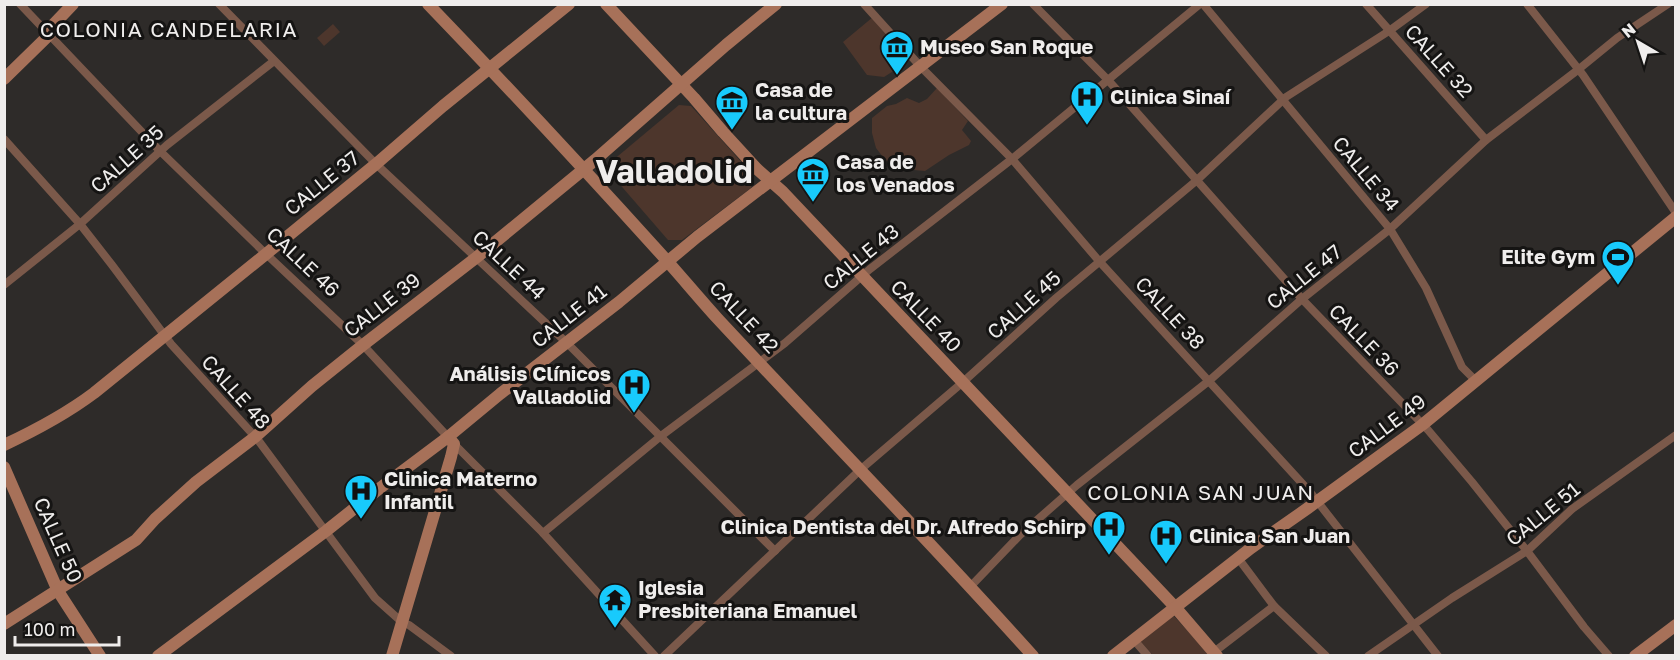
<svg xmlns="http://www.w3.org/2000/svg" width="1680" height="660" viewBox="0 0 1680 660" font-family="'Golos Text',sans-serif">
  <rect width="100%" height="100%" fill="#2e2b29"/>
  <g fill="#4d362c">
    <polygon points="873,17 901,48 893,54 898,60 892,65 895,70 884,77 867,75 843,42"/>
    <polygon points="333,24 340,32 324,46 317,38"/>
    <polygon points="937,88 968,121 962,130 971,141 969,145 949,155 925,171 914,170 886,161 876,148 872,133 872,118 887,106 896,104 907,98 919,103 927,99"/>
    <polygon points="679,105 691,106 753,175 751,188 682,240 668,240 610,173 612,161"/>
    <polygon points="1171,613 1210,655 1153,655 1139,640"/>
  </g>
  <g fill="none" stroke-linecap="round" stroke-linejoin="round">
    <g stroke="#7b594a" stroke-width="8">
      <polyline points="20,4 160,151 266,254 363,345 448,437"/>
      <polyline points="219,4 376,164 567,343 775,551"/>
      <polyline points="864,4 921,67 1012,159 1099,261 1310,492 1438,656"/>
      <polyline points="1033,4 1108,80 1302,299 1428,430 1472,482 1527,551 1584,627 1609,656"/>
      <polyline points="1203,4 1390,229 1426,288 1462,367 1476,381"/>
      <polyline points="1366,4 1486,140"/>
      <polyline points="1527,4 1583,75 1676,213"/>
      <polyline points="4,139 80,224 112,265 171,344 258,440 375,598 403,623 409,625 451,656"/>
      <polyline points="4,285 80,224 167,145 274,61"/>
      <polyline points="454,444 543,533 655,656"/>
      <polyline points="543,533 661,436 785,343 870,269 1012,159 1200,4"/>
      <polyline points="1238,558 1274,606 1326,656"/>
      <polyline points="971,586 1020,535 1077,485 1210,380 1302,299 1390,229 1486,140 1579,69 1617,38 1668,4"/>
      <polyline points="1134,640 1148,656"/>
      <polyline points="1214,652 1274,606"/>
      <polyline points="664,656 860,470 963,382 1056,298 1196,181 1286,97 1389,31 1426,4"/>
      <polyline points="1368,656 1452,598 1527,551 1572,509 1676,435"/>
    </g>
    <g stroke="#a77159" stroke-width="12">
      <path d="M428,4C507,86 584,169 660,253C679,274 698,297 717,318C822,431 930,541 1033,656"/>
      <polyline points="606,4 694,98 723,132 757,169 783,192 834,246 1175,607 1217,656"/>
      <polyline points="4,79 49,35 53,25 73,4"/>
      <path d="M4,445C36,430 66,414 94,393L266,254L376,164L443,106L569,4"/>
      <polyline points="4,467 58,591 100,656"/>
      <polyline points="4,624 136,540 155,519 196,482 255,437 312,386 363,345 477,257 595,160 726,45 776,4"/>
      <polyline points="158,656 326,531 380,488 448,437 500,394 619,302 697,237 1002,4"/>
      <polyline points="392,656 451,457 454,444 448,437"/>
      <polyline points="1113,656 1251,548 1308,508 1422,425 1676,217"/>
      <polyline points="1635,656 1676,625"/>
    </g>
  </g>
  <defs>
    <g id="museum-pin" transform="scale(1.725)"><path d="M0 17L-7.5 6A9.5 9.5 0 1 1 7.5 6Z" fill="#18cafc" stroke="#151413"/><path d="M0-6L6-3V-2H-6V-3ZM-5-1h2V3h-2ZM-1-1h2V3h-2ZM3-1h2V3H3ZM-6 4H6V6H-6Z" fill="#111"/></g>
    <g id="hospital-pin" transform="scale(1.725)"><path d="M0 17L-7.5 6A9.5 9.5 0 1 1 7.5 6Z" fill="#18cafc" stroke="#151413"/><path d="M-5-5h3v3.5h4V-5h3V5h-3V1.5h-4V5h-3Z" fill="#111"/></g>
    <g id="stadium-pin" transform="scale(1.725)"><path d="M0 17L-7.5 6A9.5 9.5 0 1 1 7.5 6Z" fill="#18cafc" stroke="#151413"/><path d="M0-5a6.5 5 0 1 0 0 10a6.5 5 0 1 0 0-10ZM-3.5-1.8h7v3.6h-7Z" fill="#111"/></g>
    <g id="temple-pin" transform="scale(1.725)"><path d="M0 17L-7.5 6A9.5 9.5 0 1 1 7.5 6Z" fill="#18cafc" stroke="#151413"/><path d="M0-6L5-2H3V0L6.5 2.5H4V6H1.5V3h-3V6H-4V2.5H-6.5L-3 0V-2H-5Z" fill="#111"/></g>
  </defs>
  <g fill-rule="evenodd">
    <use href="#museum-pin" x="897" y="47"/>
    <use href="#hospital-pin" x="1087" y="97"/>
    <use href="#museum-pin" x="732" y="102"/>
    <use href="#museum-pin" x="813" y="174"/>
    <use href="#stadium-pin" x="1618" y="257"/>
    <use href="#hospital-pin" x="634" y="385"/>
    <use href="#hospital-pin" x="361" y="491"/>
    <use href="#hospital-pin" x="1109" y="527"/>
    <use href="#hospital-pin" x="1166" y="536"/>
    <use href="#temple-pin" x="615" y="600"/>
  </g>
  <g text-anchor="middle" stroke-width="6" stroke-linejoin="round" paint-order="stroke">
    <g font-size="20" font-weight="bold" fill="#efedec" stroke="#151413" text-anchor="start">
      <text x="920" y="54">Museo San Roque</text>
      <text x="755" y="97">Casa de<tspan x="755" dy="23">la cultura</tspan></text>
      <text x="1110" y="104">Clinica Sinaí</text>
      <text x="836" y="169">Casa de<tspan x="836" dy="23">los Venados</tspan></text>
      <text x="1595" y="264" text-anchor="end">Elite Gym</text>
      <text x="611" y="381" text-anchor="end">Análisis Clínicos<tspan x="611" dy="23">Valladolid</tspan></text>
      <text x="384" y="486">Clinica Materno<tspan x="384" dy="23">Infantil</tspan></text>
      <text x="1086" y="534" text-anchor="end">Clinica Dentista del Dr. Alfredo Schirp</text>
      <text x="1189" y="543">Clinica San Juan</text>
      <text x="638" y="595">Iglesia<tspan x="638" dy="23">Presbiteriana Emanuel</tspan></text>
    </g>
    <g font-size="20" fill="#efedec" stroke="#151413">
      <text transform="translate(1439 61) rotate(48)" y="7">CALLE 32</text>
      <text transform="translate(127 159) rotate(-42)" y="7">CALLE 35</text>
      <text transform="translate(1366 174) rotate(50)" y="7">CALLE 34</text>
      <text transform="translate(322 183) rotate(-39)" y="7">CALLE 37</text>
      <text transform="translate(861 257) rotate(-39)" y="7">CALLE 43</text>
      <text transform="translate(303 262) rotate(43)" y="7">CALLE 46</text>
      <text transform="translate(509 265) rotate(43)" y="7">CALLE 44</text>
      <text transform="translate(1304 277) rotate(-39)" y="7">CALLE 47</text>
      <text transform="translate(382 305) rotate(-38)" y="7">CALLE 39</text>
      <text transform="translate(1024 305) rotate(-42)" y="7">CALLE 45</text>
      <text transform="translate(1170 313) rotate(47)" y="7">CALLE 38</text>
      <text transform="translate(569 316) rotate(-38)" y="7">CALLE 41</text>
      <text transform="translate(926 316) rotate(46)" y="7">CALLE 40</text>
      <text transform="translate(744 317) rotate(47)" y="7">CALLE 42</text>
      <text transform="translate(1364 340) rotate(46)" y="7">CALLE 36</text>
      <text transform="translate(236 392) rotate(48)" y="7">CALLE 48</text>
      <text transform="translate(1387 426) rotate(-37)" y="7">CALLE 49</text>
      <text transform="translate(1543 514) rotate(-39)" y="7">CALLE 51</text>
      <text transform="translate(58 540) rotate(66)" y="7">CALLE 50</text>
    </g>
    <g font-size="21" letter-spacing="1.5" fill="#efedec" stroke="#151413">
      <text x="169" y="37">COLONIA CANDELARIA</text>
      <text x="1201" y="500">COLONIA SAN JUAN</text>
    </g>
    <g font-size="32" font-weight="bold" fill="#efedec" stroke="#151413">
      <text x="674" y="183">Valladolid</text>
    </g>
  </g>
  <rect width="1680" height="660" fill="none" stroke="#efedec" stroke-width="12"/>
  <g transform="translate(1638 42) rotate(321)" stroke="#151413" stroke-width="4.5" paint-order="stroke">
  <path d="M0-4.5L10 22L0 15L-10 22Z" fill="#efedec"/>
  <text y="-9" font-size="16" font-weight="bold" text-anchor="middle" fill="#efedec">N</text>
  </g>
  <path d="M15 636v9h104v-9" fill="none" stroke="#efedec" stroke-width="3"/>
  <text x="24" y="636" font-size="18" fill="#efedec" stroke="#151413" stroke-width="4.5" paint-order="stroke">100 m</text>
</svg>
